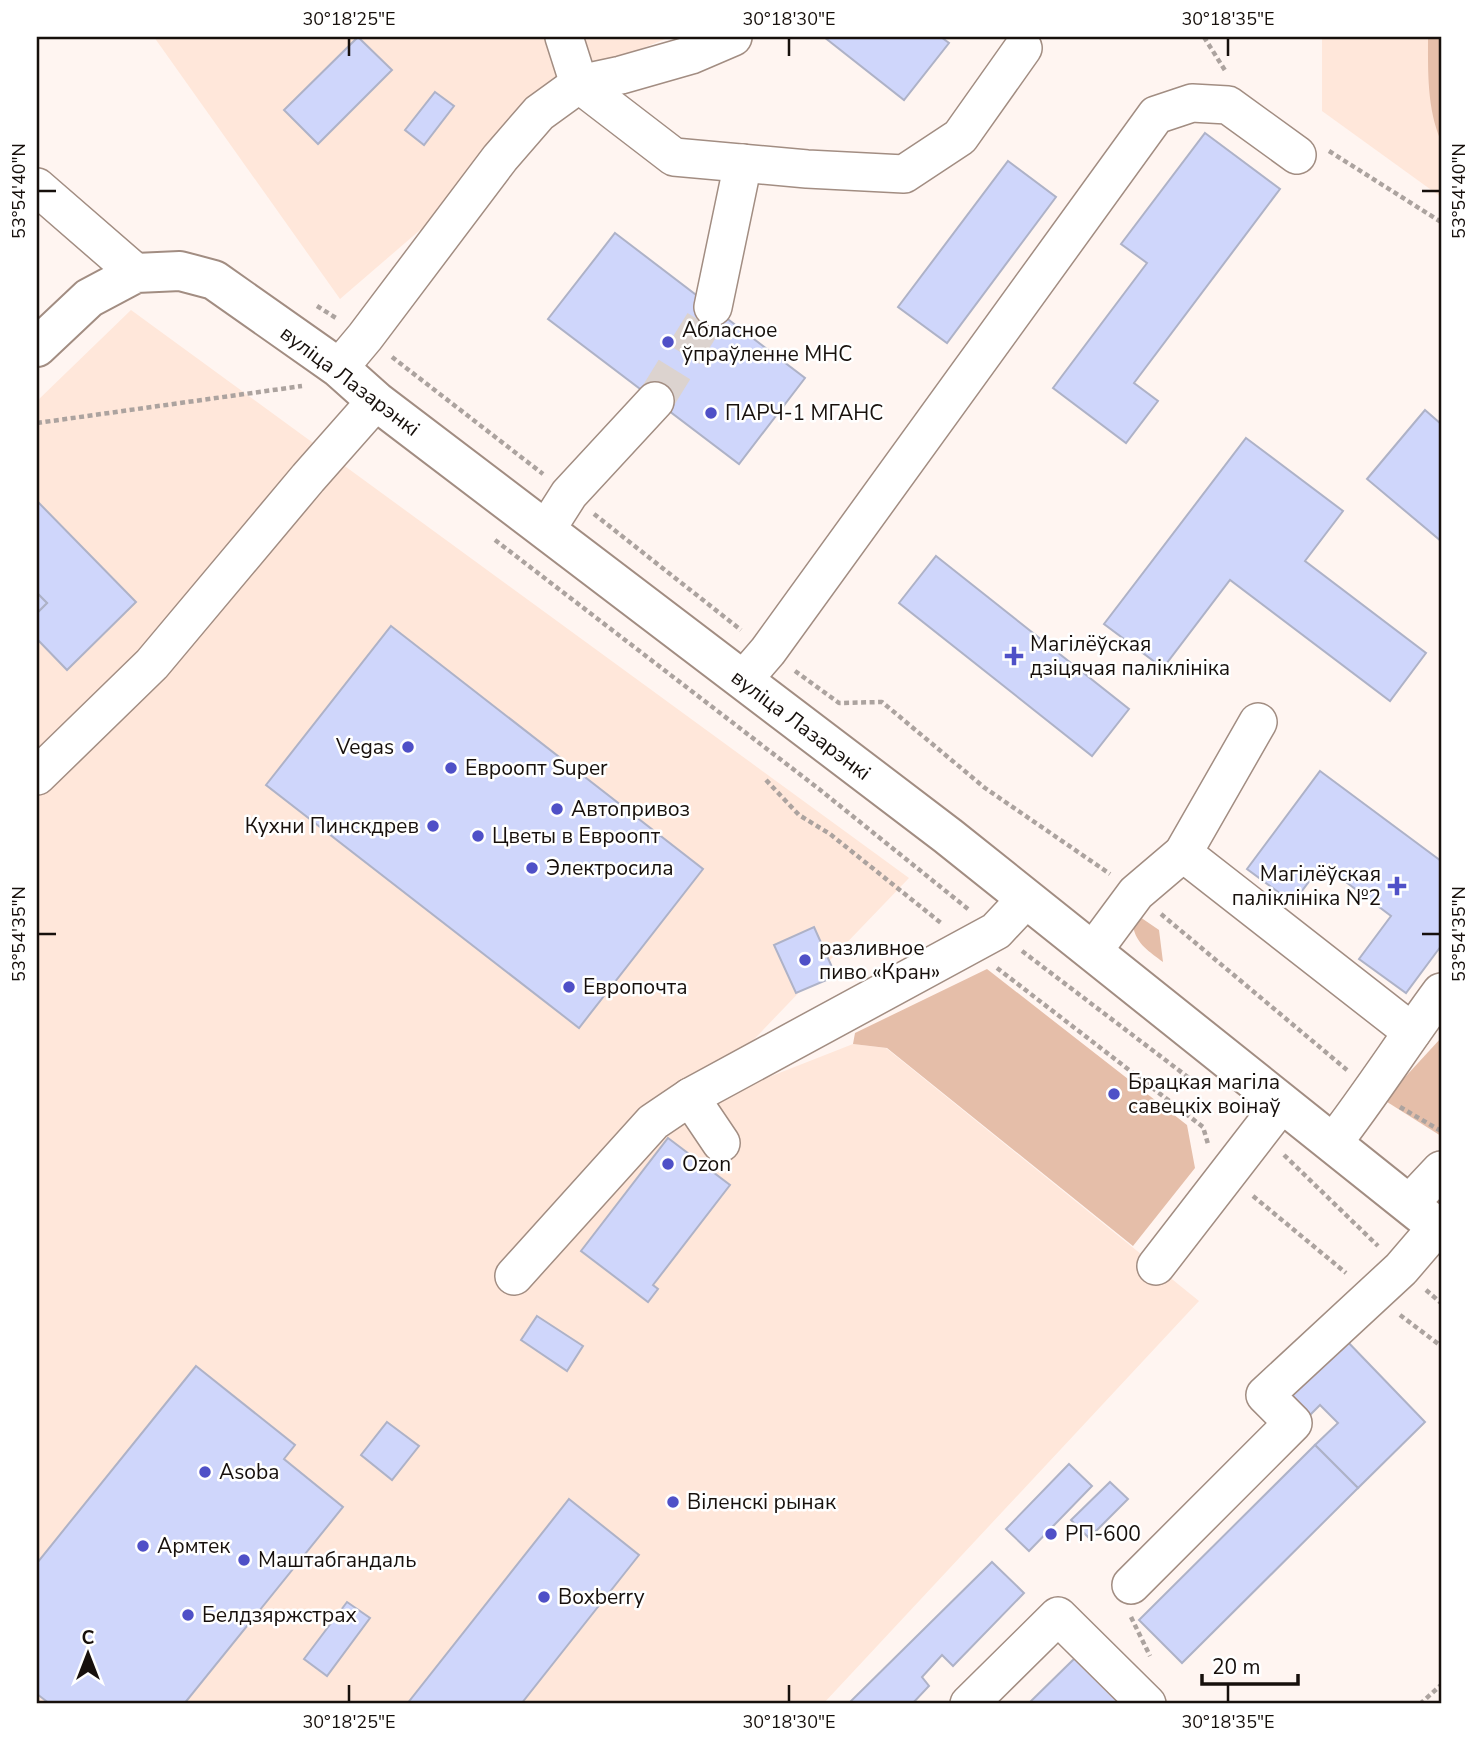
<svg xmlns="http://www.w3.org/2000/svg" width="1478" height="1741" viewBox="0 0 1478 1741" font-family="'Nunito Sans',sans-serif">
  <rect width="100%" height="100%" fill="#fff5f1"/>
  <g fill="#ffe7da">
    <polygon points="154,37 670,37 621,57 340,299"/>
    <polygon points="1322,37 1441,37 1441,197 1322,111"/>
    <polygon points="131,310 909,878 687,1109 853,1044 886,1048 1199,1301 823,1704 37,1704 37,401"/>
  </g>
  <g fill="#e5bea9">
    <path d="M1428,37H1441V141C1427,109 1428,72 1428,37Z"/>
    <path d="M1140,917L1159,930L1163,962C1150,952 1136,944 1133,926Z"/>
    <polygon points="987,969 1187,1125 1195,1168 1133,1246 887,1048 853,1044 855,1033"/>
    <polygon points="1441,1038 1441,1136 1384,1100"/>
  </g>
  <g fill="#cfd6fb" stroke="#aeb2c7" stroke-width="2">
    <polygon points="358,37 392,70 318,144 284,110"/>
    <polygon points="824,37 941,37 949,43 904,100"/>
    <polygon points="435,92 454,106 424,145 405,130"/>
    <polygon points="1205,133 1280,189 1134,383 1158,401 1126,443 1053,388 1147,263 1121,244"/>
    <polygon points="1008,161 1056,197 947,343 898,307"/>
    <polygon points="615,233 805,378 739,464 548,319"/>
    <polygon points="1425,410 1441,424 1441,541 1367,479"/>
    <polygon points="1246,438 1343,511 1305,561 1426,653 1390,701 1230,580 1163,668 1104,624"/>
    <polygon points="37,501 136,602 67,670 37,639 37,613 47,603 37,593"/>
    <polygon points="936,556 1129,709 1092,756 899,603"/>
    <polygon points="37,593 47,603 37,613"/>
    <polygon points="391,626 703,869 579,1028 266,785"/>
    <polygon points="1320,771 1441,861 1441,946 1406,993 1359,959 1391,916 1322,864 1293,903 1247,869"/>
    <polygon points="814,927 836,976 796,993 774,945"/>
    <polygon points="668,1138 730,1185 653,1285 658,1289 648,1302 581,1251"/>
    <polygon points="537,1316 583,1346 567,1371 521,1340"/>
    <polygon points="1344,1338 1425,1422 1358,1488 1315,1445 1338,1423 1320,1405 1310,1415 1288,1392"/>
    <polygon points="196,1366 295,1445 284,1459 343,1507 184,1704 50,1704 37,1694 37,1563"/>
    <polygon points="387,1422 419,1446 392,1480 361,1455"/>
    <polygon points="1315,1445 1358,1488 1182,1663 1139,1620"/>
    <polygon points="1069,1464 1092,1486 1029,1551 1006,1529"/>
    <polygon points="1110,1482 1128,1499 1089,1538 1071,1520"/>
    <polygon points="569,1499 639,1555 521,1704 407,1704"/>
    <polygon points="992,1562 1024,1593 953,1666 942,1655 922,1677 929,1686 912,1704 848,1704"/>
    <polygon points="347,1602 370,1618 327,1676 304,1659"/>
    <polygon points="1075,1658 1121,1704 1028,1704"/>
  </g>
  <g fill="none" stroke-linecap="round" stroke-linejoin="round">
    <polyline stroke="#dcd3cf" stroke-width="37" stroke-dasharray="37 18" stroke-linecap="butt" points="655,401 713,307"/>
    <g stroke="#a28d82" stroke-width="40">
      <g id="minor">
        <polyline points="564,37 579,84 674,157 807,169 904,174 960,137 1023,48"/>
        <polyline points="37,187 136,273"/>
        <polyline points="713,307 743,163"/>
        <polyline points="339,368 365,337 500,158 539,113 579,84 621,75 691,55 733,37"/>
        <polyline points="546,530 569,494 655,401"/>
        <polyline points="743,680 768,651 1156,115 1192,103 1228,105 1297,155"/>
        <polyline points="37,776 152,664 308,478 376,401"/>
        <polyline points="1183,853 1412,1032"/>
        <polyline points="1093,951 1136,893 1183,853 1258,722"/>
        <polyline points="690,1097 721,1143"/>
        <path d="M1333,1143C1371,1094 1404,1042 1441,992"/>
        <polyline points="1409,1204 1441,1170"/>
        <polyline points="1156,1266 1282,1103"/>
        <polyline points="514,1276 653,1122 690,1097 996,931 1026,899"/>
        <polyline points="1131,1585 1293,1423 1265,1395 1401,1269 1437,1227"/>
        <polyline points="969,1704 1058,1616 1147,1704"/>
      </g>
    </g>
    <g stroke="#a28d82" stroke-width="42">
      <polyline id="major" points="37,347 89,298 136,273 180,271 214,280 339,368 376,401 948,836 1441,1230"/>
    </g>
    <g stroke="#aca39f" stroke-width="4.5" stroke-dasharray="5 3.5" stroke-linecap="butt">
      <polyline points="1204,37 1226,72"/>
      <polyline points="1329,151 1441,222"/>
      <polyline points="317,306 336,318"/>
      <polyline points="392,357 543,474"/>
      <polyline points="37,423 302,386"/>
      <polyline points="594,514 741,630"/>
      <polyline points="495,540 819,789 968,909"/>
      <polyline points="795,671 839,703 882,702 985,788 1110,874"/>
      <polyline points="766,780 799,815 830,834 941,923"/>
      <polyline points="1161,914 1347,1070"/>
      <polyline points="1022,951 1193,1081"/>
      <polyline points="997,968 1203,1127 1208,1144"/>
      <polyline points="1400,1107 1441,1131"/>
      <polyline points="1284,1155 1378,1246"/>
      <polyline points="1253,1196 1346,1273"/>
      <polyline points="1426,1290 1441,1303"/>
      <polyline points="1400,1315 1441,1346"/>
      <polyline points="1131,1617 1150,1656"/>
      <polyline points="1420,1704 1441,1685"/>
    </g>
    <use href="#minor" stroke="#fff" stroke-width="37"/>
    <use href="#major" stroke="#fff" stroke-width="38"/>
  </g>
  <path fill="none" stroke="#17100c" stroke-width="2.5" d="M349,38V56M789,38V56M1228,38V56M38,191H56M1422,191H1440M38,934H56M1422,934H1440M349,1685V1702M789,1685V1702M1228,1685V1702"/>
  <g fill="#4f50c7" stroke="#fff" stroke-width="2.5">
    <circle cx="668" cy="342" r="7"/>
    <circle cx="711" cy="413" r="7"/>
    <path d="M1010.5 645.5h7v7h7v7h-7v7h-7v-7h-7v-7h7z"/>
    <circle cx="408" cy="747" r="7"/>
    <circle cx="451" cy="768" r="7"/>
    <circle cx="557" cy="809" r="7"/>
    <circle cx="433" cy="826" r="7"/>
    <circle cx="478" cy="836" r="7"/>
    <circle cx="532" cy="868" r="7"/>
    <path d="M1393.5 875.5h7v7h7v7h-7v7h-7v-7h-7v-7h7z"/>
    <circle cx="805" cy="960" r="7"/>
    <circle cx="569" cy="987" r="7"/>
    <circle cx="1114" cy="1094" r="7"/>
    <circle cx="668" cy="1164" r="7"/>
    <circle cx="205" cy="1472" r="7"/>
    <circle cx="673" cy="1502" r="7"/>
    <circle cx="1051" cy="1534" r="7"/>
    <circle cx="143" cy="1546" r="7"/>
    <circle cx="244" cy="1560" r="7"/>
    <circle cx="544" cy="1597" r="7"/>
    <circle cx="188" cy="1615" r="7"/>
  </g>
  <g text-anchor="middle" stroke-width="5" stroke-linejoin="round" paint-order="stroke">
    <g font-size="21" fill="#17100c" stroke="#fff" text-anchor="start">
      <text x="682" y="337">Абласное<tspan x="682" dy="24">ўпраўленне МНС</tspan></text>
      <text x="725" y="420">ПАРЧ-1 МГАНС</text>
      <text x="1030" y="651">Магілёўская<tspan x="1030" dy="24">дзіцячая паліклініка</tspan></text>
      <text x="394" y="754" text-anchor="end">Vegas</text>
      <text x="465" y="775">Евроопт Super</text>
      <text x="571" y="816">Автопривоз</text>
      <text x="419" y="833" text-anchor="end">Кухни Пинскдрев</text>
      <text x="492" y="843">Цветы в Евроопт</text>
      <text x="546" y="875">Электросила</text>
      <text x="1381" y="881" text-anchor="end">Магілёўская<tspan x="1381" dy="24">паліклініка №2</tspan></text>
      <text x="819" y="955">разливное<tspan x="819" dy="24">пиво «Кран»</tspan></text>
      <text x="583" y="994">Европочта</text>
      <text x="1128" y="1089">Брацкая магіла<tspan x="1128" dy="24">савецкіх воінаў</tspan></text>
      <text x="682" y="1171">Ozon</text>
      <text x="219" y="1479">Asoba</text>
      <text x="687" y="1509">Віленскі рынак</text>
      <text x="1065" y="1541">РП-600</text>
      <text x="157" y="1553">Армтек</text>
      <text x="258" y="1567">Маштабгандаль</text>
      <text x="558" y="1604">Boxberry</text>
      <text x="202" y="1622">Белдзяржстрах</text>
    </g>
    <g font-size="21" fill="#17100c" stroke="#fff">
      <text transform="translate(350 381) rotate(37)" y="7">вуліца Лазарэнкі</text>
      <text transform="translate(801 725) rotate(37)" y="7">вуліца Лазарэнкі</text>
    </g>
  </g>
  <rect width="1478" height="1741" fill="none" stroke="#ffffff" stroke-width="77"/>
  <g transform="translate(88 1654)" stroke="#ffffff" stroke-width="5" paint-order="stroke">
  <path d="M0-5L12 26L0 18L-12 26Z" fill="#17100c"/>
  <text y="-10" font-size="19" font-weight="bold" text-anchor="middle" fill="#17100c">С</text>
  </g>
  <path d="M1202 1674v10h96v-10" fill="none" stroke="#17100c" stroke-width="3.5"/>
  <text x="1212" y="1674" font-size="21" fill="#17100c" stroke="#ffffff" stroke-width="5" paint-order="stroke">20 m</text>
  <rect x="38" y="38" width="1402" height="1664" fill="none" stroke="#17100c" stroke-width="2.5"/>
  <g font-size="18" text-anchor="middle" fill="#17100c">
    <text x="349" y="25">30°18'25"E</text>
    <text x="789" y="25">30°18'30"E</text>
    <text x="1228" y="25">30°18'35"E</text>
    <text transform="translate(19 191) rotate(-90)" y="6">53°54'40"N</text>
    <text transform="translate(1459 191) rotate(-90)" y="6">53°54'40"N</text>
    <text transform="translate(19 934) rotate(-90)" y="6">53°54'35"N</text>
    <text transform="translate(1459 934) rotate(-90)" y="6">53°54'35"N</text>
    <text x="349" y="1728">30°18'25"E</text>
    <text x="789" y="1728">30°18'30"E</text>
    <text x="1228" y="1728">30°18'35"E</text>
  </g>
</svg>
